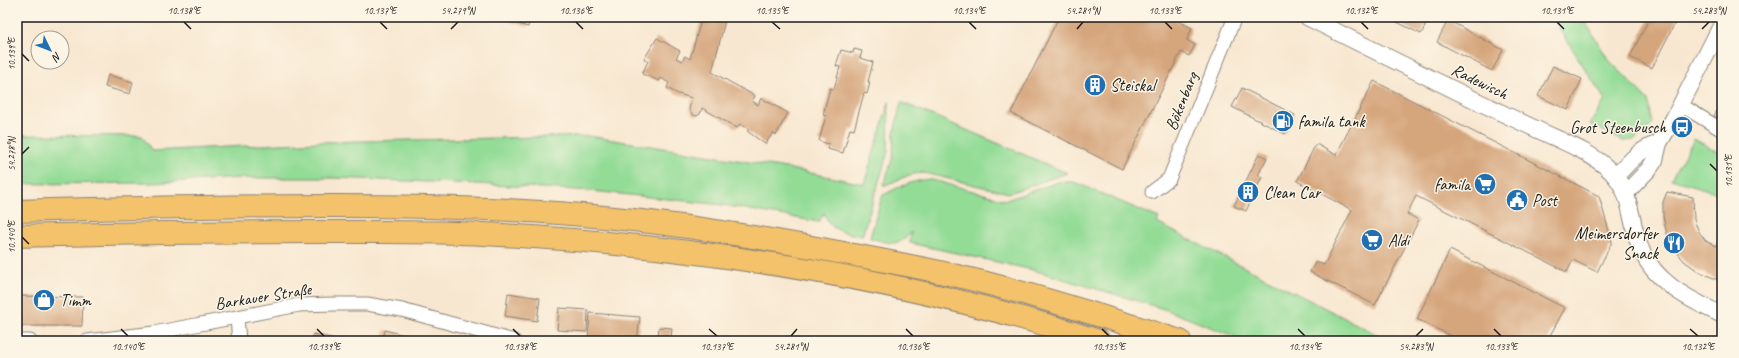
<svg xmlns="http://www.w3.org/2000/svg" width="1739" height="358" viewBox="0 0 1739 358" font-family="Caveat,sans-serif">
  <rect width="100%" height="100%" fill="#fcf5e5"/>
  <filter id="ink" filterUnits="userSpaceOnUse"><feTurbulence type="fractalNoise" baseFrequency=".025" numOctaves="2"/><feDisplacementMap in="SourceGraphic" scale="8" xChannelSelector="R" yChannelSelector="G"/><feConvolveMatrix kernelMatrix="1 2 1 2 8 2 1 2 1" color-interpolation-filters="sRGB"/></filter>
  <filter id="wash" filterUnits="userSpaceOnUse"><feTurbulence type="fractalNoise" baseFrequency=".012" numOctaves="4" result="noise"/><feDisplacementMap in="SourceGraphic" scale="16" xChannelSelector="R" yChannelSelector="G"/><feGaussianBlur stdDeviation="0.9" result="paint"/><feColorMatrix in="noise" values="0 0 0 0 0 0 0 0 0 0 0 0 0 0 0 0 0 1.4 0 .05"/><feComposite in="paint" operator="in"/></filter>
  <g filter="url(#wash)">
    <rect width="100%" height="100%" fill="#f8e7d0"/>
    <g fill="#93dc96" stroke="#587c59">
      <polygon points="1552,17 1582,17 1608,59 1648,100 1653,123 1635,140 1623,141 1590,124 1605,100"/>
      <path d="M889,102L888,152L862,236C843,232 831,232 824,213L819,222L723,205L592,191L477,184L334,178H241L153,183L17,184V135L142,136L152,151L319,142L589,136L786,168L864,184Z"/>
      <polygon points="901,102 1067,173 1009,193 924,173 912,174 883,186 893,157 894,133"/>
      <polygon points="1694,139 1722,154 1722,194 1671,179"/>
      <path d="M929,179L1006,200L1058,182H1074L1159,218L1157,223L1390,341H1246L1164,309L1033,270L910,243L911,232C899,249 887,242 870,238L882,196C897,187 912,181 929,179Z"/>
    </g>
    <g id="blocks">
      <g fill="#d5a57b">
        <polygon points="496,17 531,17 528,27"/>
        <polygon points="702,17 726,17 712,72 755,96 752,101 758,105 761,98 788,113 776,135 773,133 765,144 747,131 749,129 740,124 737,128 702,108 700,114 697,116 693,115 689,109 692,98 678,94 667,88 669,83 661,78 659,81 642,74 648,61 644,59 657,38 680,51 676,58 682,61 685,56 690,59"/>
        <polygon points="1059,17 1170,17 1192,28 1187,40 1195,45 1189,56 1181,52 1122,169 1011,113"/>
        <polygon points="1387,17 1430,17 1421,34"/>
        <polygon points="1650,17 1678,17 1652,68 1630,57"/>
        <polygon points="1448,20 1503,50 1492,71 1437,42"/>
        <polygon points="854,49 862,51 860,58 873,62 868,82 870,82 867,94 864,93 854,130 850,129 843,153 827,149 829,144 819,141 826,116 823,115 830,88 834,89 840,67 836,66 841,50 853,53"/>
        <polygon points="1553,66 1582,79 1568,110 1538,96"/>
        <polygon points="108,75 133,82 130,94 105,87"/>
        <polygon points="1374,81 1599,196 1612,242 1597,272 1573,260 1567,272 1416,196 1407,214 1419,220 1375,305 1310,272 1316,261 1324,265 1352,210 1297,181 1316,144 1336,155"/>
        <polygon points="1242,88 1295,115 1285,134 1232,107"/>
        <polygon points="1722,101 1722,120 1714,116"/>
        <polygon points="1259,154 1267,158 1258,175 1262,177 1246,211 1234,206"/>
        <polygon points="1667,192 1693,197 1694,220 1699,232 1706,241 1716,246 1722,233 1722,277 1720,281 1698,271 1684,261 1674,248 1667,234 1663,216 1663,202"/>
        <polygon points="1450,250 1565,308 1547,341 1461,341 1417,319"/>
        <polygon points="508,293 540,298 537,321 505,316"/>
        <polygon points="17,296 83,297 82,326 17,326"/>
        <polygon points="559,308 588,310 587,332 557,330"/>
        <polygon points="590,313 640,317 637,341 616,339 615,341 588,341"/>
        <polygon points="659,327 672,328 671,339 672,339 672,341 649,341 649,336 658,337"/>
        <polygon points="385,330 411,337 410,341 382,341"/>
        <polygon points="313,334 341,340 341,341 311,341"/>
        <polygon points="878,336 893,341 876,341"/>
      </g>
    </g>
  </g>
  <g filter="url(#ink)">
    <use href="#blocks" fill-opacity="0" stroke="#8a8276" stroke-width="1"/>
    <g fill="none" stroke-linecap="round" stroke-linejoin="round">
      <g stroke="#8a8276" stroke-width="15">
        <g id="minor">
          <polyline points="1681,105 1722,130"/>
          <polyline points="1152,192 1169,179 1235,17"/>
          <polyline points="237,318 239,341"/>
          <polyline points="17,341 30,341"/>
          <polyline points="87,341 154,333 299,305 334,304 367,304 402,310 514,341"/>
        </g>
      </g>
      <g stroke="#8a8276" stroke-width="18">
        <g id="tertiary">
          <path d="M1307,17C1373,50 1439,83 1506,115C1523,123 1540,131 1558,139C1575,147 1591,154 1605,166C1633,189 1628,214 1639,244C1652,282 1689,299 1722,315"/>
          <path d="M1616,176C1631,161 1638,150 1659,143"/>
          <polyline points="1626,193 1649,169 1655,160 1659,143 1674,118 1722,24"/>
        </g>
      </g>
      <g stroke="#8a8276" stroke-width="24">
        <g id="trunk">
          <path d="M17,211C122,208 226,206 331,206C425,206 520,208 614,218C695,226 775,240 854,255C897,263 939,271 982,282C1049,299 1114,320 1180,341"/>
          <path d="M17,236C121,233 226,232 330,232C381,232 433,231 484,234C692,245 901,277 1099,341"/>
        </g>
      </g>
      <use href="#minor" stroke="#fff" stroke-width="13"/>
      <use href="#tertiary" stroke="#fff" stroke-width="16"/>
      <use href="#trunk" stroke="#f4c26a" stroke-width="22"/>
    </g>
  </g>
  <path fill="none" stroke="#1c1c1c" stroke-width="1.5" d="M184,22L191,29M380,22L387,29M576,22L583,29M772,22L780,29M969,22L976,29M1165,22L1172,29M1361,22L1368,29M1557,22L1564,29M451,29L458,22M1077,29L1083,22M1702,29L1709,22M22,54L29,61M22,154L29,147M1710,164L1717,171M22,237L29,244M121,329L128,336M317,329L324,336M513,329L520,336M709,329L717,336M906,329L913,336M1102,329L1109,336M1298,329L1305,336M1494,329L1501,336M1690,329L1698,336M791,336L797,329M1416,336L1423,329"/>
  <defs>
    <g id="building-disc" transform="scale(1.15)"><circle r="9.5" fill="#1f6fb2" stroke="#fcf5e5"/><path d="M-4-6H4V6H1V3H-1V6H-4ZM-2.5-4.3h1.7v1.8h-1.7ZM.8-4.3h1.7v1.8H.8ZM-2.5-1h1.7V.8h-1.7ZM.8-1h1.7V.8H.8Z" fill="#fff"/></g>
    <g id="fuel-disc" transform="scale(1.15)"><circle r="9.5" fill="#1f6fb2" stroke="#fcf5e5"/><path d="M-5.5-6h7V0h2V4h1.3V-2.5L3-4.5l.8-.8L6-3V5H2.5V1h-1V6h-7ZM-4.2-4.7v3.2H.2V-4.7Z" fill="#fff"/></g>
    <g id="bus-disc" transform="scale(1.15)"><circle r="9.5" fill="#1f6fb2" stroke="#fcf5e5"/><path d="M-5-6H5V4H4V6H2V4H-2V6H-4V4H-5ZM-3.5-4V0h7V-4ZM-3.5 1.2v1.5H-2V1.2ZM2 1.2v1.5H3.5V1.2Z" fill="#fff"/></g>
    <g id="supermarket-disc" transform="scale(1.15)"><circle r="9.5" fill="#1f6fb2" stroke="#fcf5e5"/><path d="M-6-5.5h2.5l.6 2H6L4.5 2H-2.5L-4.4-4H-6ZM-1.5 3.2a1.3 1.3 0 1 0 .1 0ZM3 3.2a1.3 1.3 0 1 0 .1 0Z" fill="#fff"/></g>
    <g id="civic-disc" transform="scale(1.15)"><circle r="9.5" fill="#1f6fb2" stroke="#fcf5e5"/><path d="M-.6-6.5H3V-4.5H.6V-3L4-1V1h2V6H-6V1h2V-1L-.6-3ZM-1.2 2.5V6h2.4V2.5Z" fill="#fff"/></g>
    <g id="restaurant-disc" transform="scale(1.15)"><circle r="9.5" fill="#1f6fb2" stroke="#fcf5e5"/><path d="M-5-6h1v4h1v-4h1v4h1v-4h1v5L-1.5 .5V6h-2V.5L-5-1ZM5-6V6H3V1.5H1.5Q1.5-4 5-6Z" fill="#fff"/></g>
    <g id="shop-disc" transform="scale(1.15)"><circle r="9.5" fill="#1f6fb2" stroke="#fcf5e5"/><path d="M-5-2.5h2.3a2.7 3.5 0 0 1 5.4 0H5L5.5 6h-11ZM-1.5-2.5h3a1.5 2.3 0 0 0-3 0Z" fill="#fff"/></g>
  </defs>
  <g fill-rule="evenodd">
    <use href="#building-disc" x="1095" y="85"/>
    <use href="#fuel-disc" x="1283" y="121"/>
    <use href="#bus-disc" x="1682" y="127"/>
    <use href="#supermarket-disc" x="1485" y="184"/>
    <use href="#building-disc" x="1248" y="192"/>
    <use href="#civic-disc" x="1517" y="200"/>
    <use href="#supermarket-disc" x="1372" y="240"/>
    <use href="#restaurant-disc" x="1674" y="243"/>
    <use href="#shop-disc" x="44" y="300"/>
  </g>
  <g text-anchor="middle" stroke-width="3" stroke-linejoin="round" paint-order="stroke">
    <g font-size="17" fill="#1c1c1c" stroke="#fcf5e5">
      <text transform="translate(1480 81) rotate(26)" y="6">Radewisch</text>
      <text transform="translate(1181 101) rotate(-68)" y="6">Bökenbarg</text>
      <text transform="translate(263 296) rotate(-9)" y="6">Barkauer Straße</text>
    </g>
    <g font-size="17" fill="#1c1c1c" stroke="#fcf5e5" text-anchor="start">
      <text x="1110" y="91">Steiskal</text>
      <text x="1298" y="127">famila tank</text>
      <text x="1666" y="133" text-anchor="end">Grot Steenbusch</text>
      <text x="1470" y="190" text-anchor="end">famila</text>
      <text x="1264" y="198">Clean Car</text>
      <text x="1532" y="206">Post</text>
      <text x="1658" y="239" text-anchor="end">Meimersdorfer<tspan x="1658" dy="20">Snack</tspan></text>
      <text x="1388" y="246">Aldi</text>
      <text x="60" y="306">Timm</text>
    </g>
  </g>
  <rect width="1739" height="358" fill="none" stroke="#fcf5e5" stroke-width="44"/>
  <g transform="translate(50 50) rotate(133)"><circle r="19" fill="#fcf5e5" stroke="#a29e95"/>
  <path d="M0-3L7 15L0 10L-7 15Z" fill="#1f6fb2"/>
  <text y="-6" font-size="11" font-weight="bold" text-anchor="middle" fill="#1c1c1c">N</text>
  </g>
  <rect x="22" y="22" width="1695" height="314" fill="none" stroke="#1c1c1c" stroke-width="1.5"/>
  <g font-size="10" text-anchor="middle" fill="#1c1c1c">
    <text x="184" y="14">10.138°E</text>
    <text x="380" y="14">10.137°E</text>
    <text x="458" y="14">54.279°N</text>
    <text x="576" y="14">10.136°E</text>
    <text x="772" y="14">10.135°E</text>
    <text x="969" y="14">10.134°E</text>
    <text x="1083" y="14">54.281°N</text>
    <text x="1165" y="14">10.133°E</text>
    <text x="1361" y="14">10.132°E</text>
    <text x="1557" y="14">10.131°E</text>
    <text x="1709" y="14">54.283°N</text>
    <text transform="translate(11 54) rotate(-90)" y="4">10.139°E</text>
    <text transform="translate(11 154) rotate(-90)" y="4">54.278°N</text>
    <text transform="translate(1728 171) rotate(-90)" y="4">10.131°E</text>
    <text transform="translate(11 237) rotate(-90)" y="4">10.140°E</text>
    <text x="128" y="350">10.140°E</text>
    <text x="324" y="350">10.139°E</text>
    <text x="520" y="350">10.138°E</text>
    <text x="717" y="350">10.137°E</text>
    <text x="791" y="350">54.281°N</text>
    <text x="913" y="350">10.136°E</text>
    <text x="1109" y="350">10.135°E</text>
    <text x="1305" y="350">10.134°E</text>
    <text x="1416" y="350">54.283°N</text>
    <text x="1501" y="350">10.133°E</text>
    <text x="1698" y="350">10.132°E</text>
  </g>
</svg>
